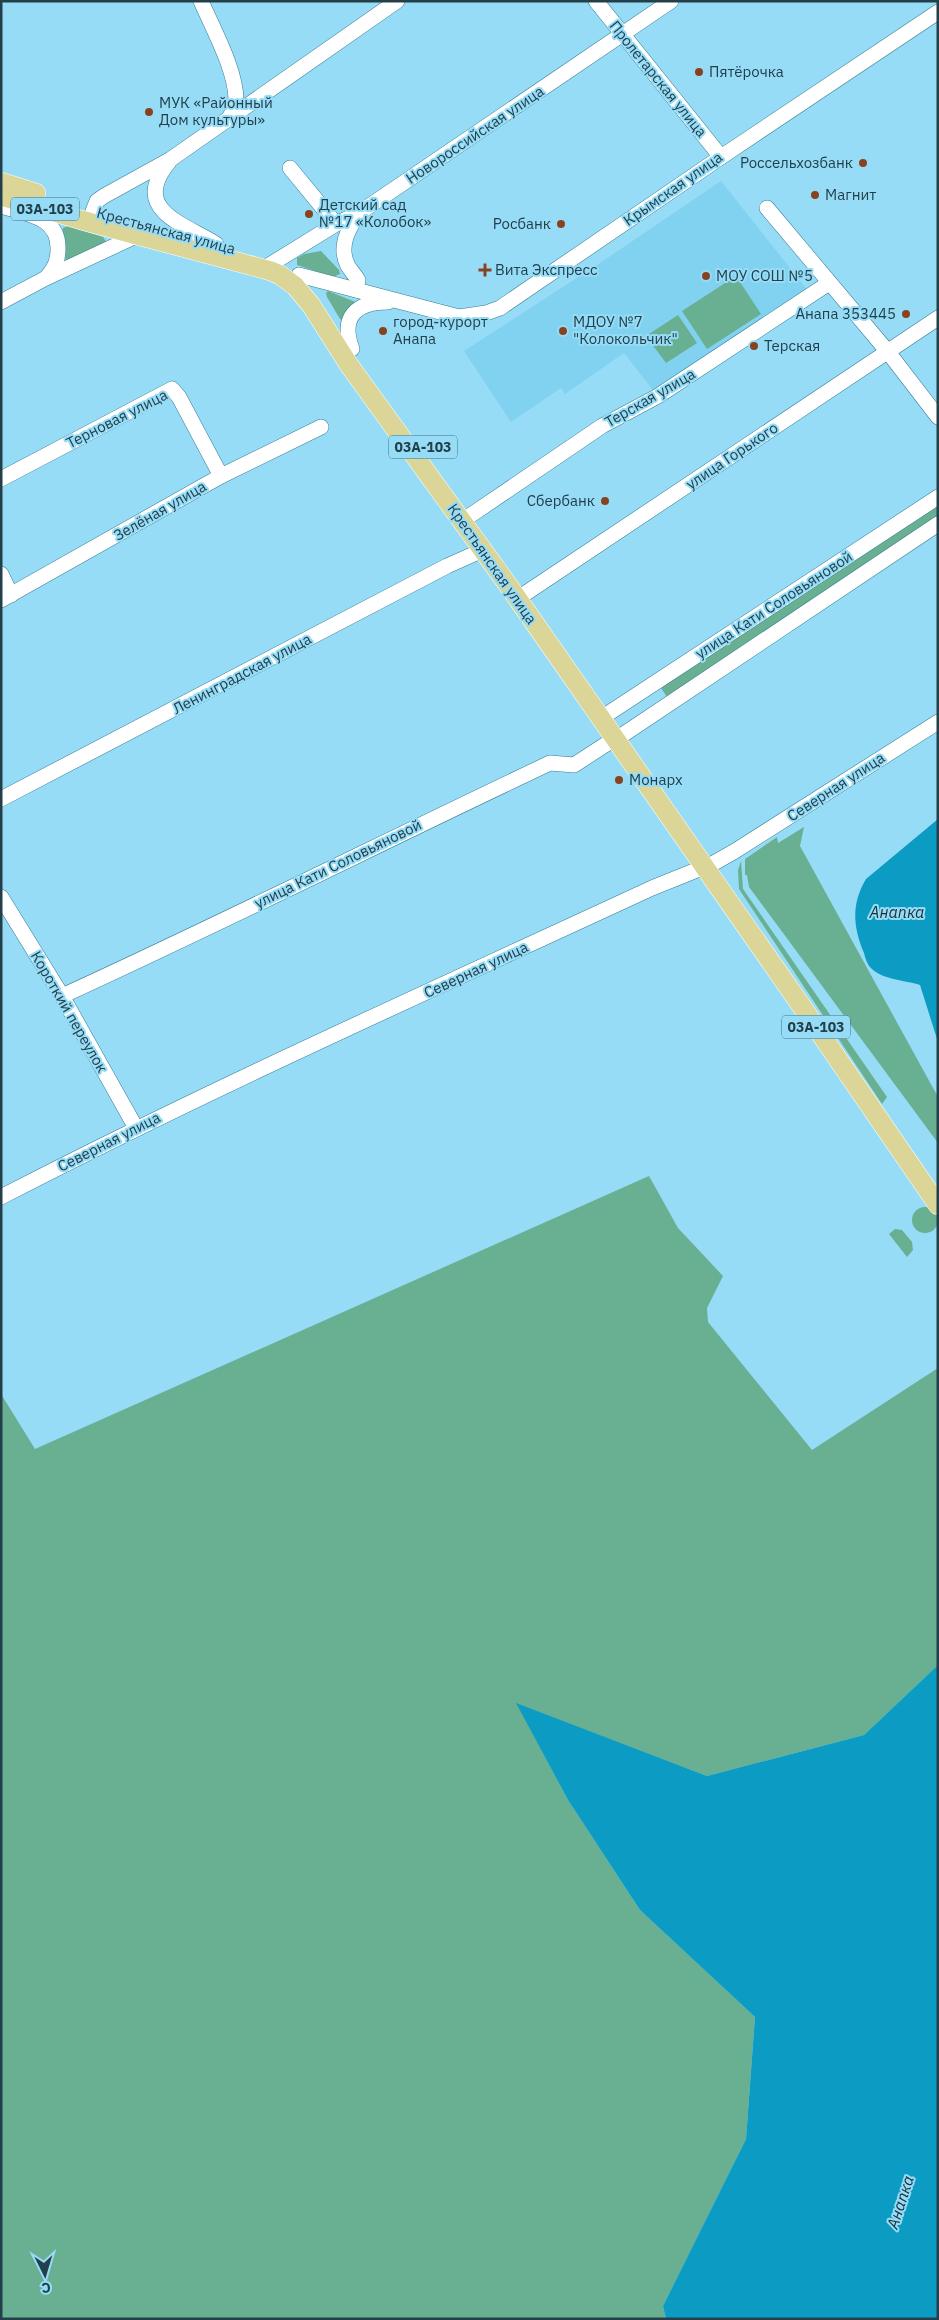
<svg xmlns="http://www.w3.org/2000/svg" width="939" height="2320" viewBox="0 0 939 2320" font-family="'IBM Plex Sans',sans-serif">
  <rect width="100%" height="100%" fill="#96dcf7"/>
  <polygon fill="#81d1f0" points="721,181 809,292 656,394 624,353 565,394 561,388 511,422 464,351 606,259"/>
  <g fill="#69af91">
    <polygon points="68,226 103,237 107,243 66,262 62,232 63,228"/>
    <polygon points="321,251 339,270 340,274 333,277 297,265 297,258 304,254"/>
    <polygon points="736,276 761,314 707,349 682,311"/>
    <polygon points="328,291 358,303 343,320 340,319 327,297 326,293"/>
    <polygon points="678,315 697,343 666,363 646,336"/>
    <polygon points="938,500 938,521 669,700 659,685"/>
    <polygon points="804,827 800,846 938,1097 938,1143 749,887 747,875 745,875 745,859 777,837 778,843"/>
    <polygon points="741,861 743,889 887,1097 882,1104 739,889 738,870"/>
    <polygon points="649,1176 678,1228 723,1276 707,1308 708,1322 812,1450 938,1368 938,1665 864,1735 707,1776 517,1704 568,1800 640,1910 755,2017 746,2139 663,2306 666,2319 1,2319 1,1394 35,1449"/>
    <circle cx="925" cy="1220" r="13"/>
    <polygon points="895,1229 902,1230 912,1242 913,1250 907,1257 889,1234"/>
  </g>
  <g fill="#0c9cc3">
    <path d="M938,819V1042L920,985C905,980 881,980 870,967C867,964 865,957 864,953C853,927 851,904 866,879Z"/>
    <polygon points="938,1665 938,2319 666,2319 663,2306 746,2139 755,2017 640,1910 568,1800 516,1703 707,1776 864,1735"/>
  </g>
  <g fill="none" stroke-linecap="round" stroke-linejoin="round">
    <g stroke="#367c95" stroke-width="16">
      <g id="minor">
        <path d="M201,1C213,29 236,70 236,100C236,107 232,113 229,118"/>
        <polyline points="596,1 721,157"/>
        <path d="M169,162C129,210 185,224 216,244"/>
        <polyline points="290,168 336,224"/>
        <path d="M1,206C26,214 59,216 58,249C58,261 55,267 47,277"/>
        <polyline points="767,208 888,352 938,417"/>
        <polyline points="93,211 97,201 104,196 171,159 397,1"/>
        <polyline points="263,269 336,224 359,213 671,1"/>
        <polyline points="299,275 459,317 486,313 500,308 721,157 938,12"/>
        <path d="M356,290L358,280C355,275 351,271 348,266C338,247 348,229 359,213"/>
        <polyline points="1,302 46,278 138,235"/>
        <path d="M352,349C340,317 356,302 388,302"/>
        <polyline points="1,479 172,389 179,397 221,476"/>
        <polyline points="471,515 602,426 658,396 829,283"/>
        <polyline points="1,574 11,595"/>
        <polyline points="526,593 938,318"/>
        <polyline points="1,600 221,476 321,427"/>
        <polyline points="609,713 938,497"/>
        <polyline points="624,734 938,524"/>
        <polyline points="1,799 447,566 483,550"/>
        <polyline points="1,897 62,996 136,1128"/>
        <path d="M62,996C226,921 387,840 550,763L574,765L614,739"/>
        <path d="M1,1197C214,1087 434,989 652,888L714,863L735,851L938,722"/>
      </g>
    </g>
    <g stroke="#fff" stroke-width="20">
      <g id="major">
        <polyline points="1,182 36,193"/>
        <polyline points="1,196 81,220 271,271 280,275 295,286 311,305 349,365 508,585 798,1001 938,1205"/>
      </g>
    </g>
    <use href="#minor" stroke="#fff" stroke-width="15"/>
    <use href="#major" stroke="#dbd698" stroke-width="19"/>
  </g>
  <g fill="#89421f" stroke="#96dcf7" stroke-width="2">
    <circle cx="699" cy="72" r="5"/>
    <circle cx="149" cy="112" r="5"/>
    <circle cx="863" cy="163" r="5"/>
    <circle cx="815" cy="195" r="5"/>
    <circle cx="309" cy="214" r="5"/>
    <circle cx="561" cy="224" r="5"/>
    <path d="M482.5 262.5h5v5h5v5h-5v5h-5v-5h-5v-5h5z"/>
    <circle cx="706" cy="276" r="5"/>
    <circle cx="906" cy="314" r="5"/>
    <circle cx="383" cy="331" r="5"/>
    <circle cx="563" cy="331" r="5"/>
    <circle cx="754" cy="346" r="5"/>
    <circle cx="605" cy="501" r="5"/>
    <circle cx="619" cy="780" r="5"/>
  </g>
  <g text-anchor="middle" stroke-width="4" stroke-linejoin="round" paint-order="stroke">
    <g fill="#96dcf7" stroke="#456e7e" stroke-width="1">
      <rect x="11" y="197.5" width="68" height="23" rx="4"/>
      <rect x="389" y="435.5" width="68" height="23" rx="4"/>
      <rect x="782" y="1015.5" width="68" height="23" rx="4"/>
    </g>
    <g font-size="14" font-weight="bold" fill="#223f4a">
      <text x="45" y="214">03А-103</text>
      <text x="423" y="452">03А-103</text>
      <text x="816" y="1032">03А-103</text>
    </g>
    <g font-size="15" fill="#223f4a" stroke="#96dcf7" text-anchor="start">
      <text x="709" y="77">Пятёрочка</text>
      <text x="159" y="108">МУК «Районный<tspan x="159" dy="17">Дом культуры»</tspan></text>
      <text x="853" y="168" text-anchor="end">Россельхозбанк</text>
      <text x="825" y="200">Магнит</text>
      <text x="319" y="210">Детский сад<tspan x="319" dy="17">№17 «Колобок»</tspan></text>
      <text x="551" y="229" text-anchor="end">Росбанк</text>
      <text x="495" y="275">Вита Экспресс</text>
      <text x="716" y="281">МОУ СОШ №5</text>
      <text x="896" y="319" text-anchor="end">Анапа 353445</text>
      <text x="393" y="327">город-курорт<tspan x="393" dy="17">Анапа</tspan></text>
      <text x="573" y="327">МДОУ №7<tspan x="573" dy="17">"Колокольчик"</tspan></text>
      <text x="764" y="351">Терская</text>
      <text x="595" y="506" text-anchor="end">Сбербанк</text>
      <text x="629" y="785">Монарх</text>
    </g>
    <g font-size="15" fill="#223f4a" stroke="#96dcf7">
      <text transform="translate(658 79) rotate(51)" y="5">Пролетарская улица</text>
      <text transform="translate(475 135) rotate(-34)" y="5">Новороссийская улица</text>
      <text transform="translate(673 189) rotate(-35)" y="5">Крымская улица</text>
      <text transform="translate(166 231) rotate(15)" y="5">Крестьянская улица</text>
      <text transform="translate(650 398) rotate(-30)" y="5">Терская улица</text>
      <text transform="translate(117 419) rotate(-27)" y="5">Терновая улица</text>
      <text transform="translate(732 456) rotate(-34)" y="5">улица Горького</text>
      <text transform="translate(160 511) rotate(-30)" y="5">Зелёная улица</text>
      <text transform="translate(492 564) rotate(55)" y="5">Крестьянская улица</text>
      <text transform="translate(774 605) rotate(-33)" y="5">улица Кати Соловьяновой</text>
      <text transform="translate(242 674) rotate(-28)" y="5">Ленинградская улица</text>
      <text transform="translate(836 787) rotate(-33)" y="5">Северная улица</text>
      <text transform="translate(338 864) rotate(-26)" y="5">улица Кати Соловьяновой</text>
      <text transform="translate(476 970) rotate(-25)" y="5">Северная улица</text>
      <text transform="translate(69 1012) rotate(60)" y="5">Короткий переулок</text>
      <text transform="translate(109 1142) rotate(-27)" y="5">Северная улица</text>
    </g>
    <g font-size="16" font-style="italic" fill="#1b2f37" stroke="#96dcf7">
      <text x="897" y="918">Анапка</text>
      <text transform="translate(900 2202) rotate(-72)" y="6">Анапка</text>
    </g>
  </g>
  <rect width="939" height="2320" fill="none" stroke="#223f4a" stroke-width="5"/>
  <g transform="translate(45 2275) rotate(175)" stroke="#96dcf7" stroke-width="4" paint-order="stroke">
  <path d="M0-4L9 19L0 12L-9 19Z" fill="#223f4a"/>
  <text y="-8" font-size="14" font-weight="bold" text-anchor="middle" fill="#223f4a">С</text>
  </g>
</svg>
